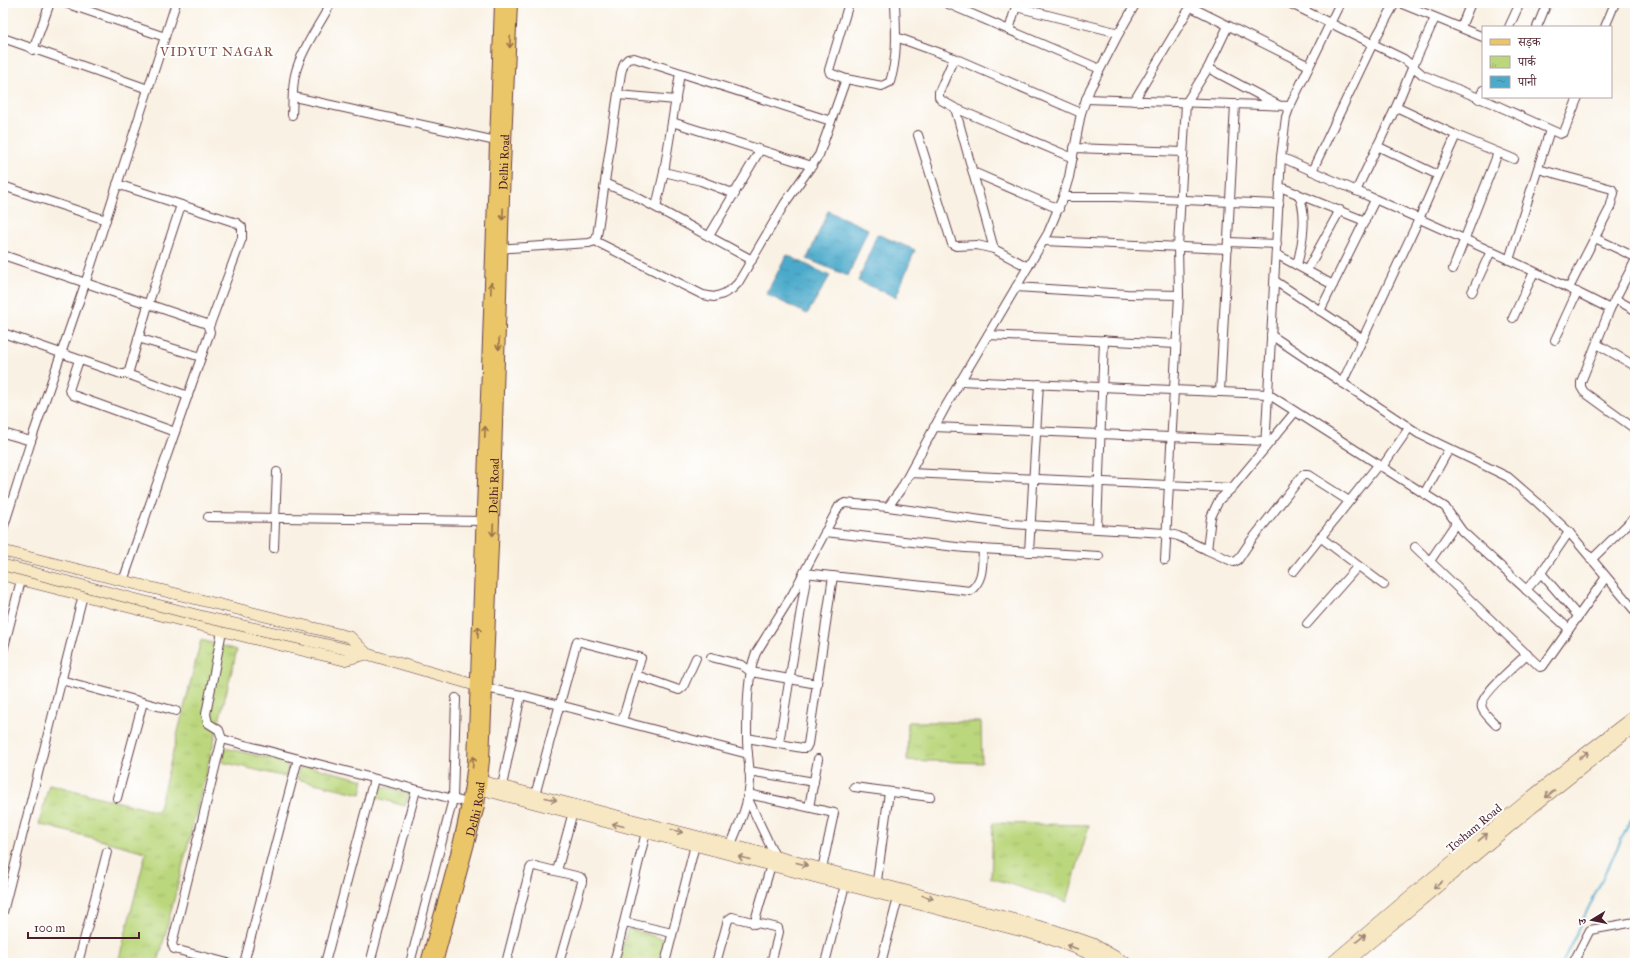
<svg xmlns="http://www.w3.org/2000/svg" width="1638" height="966" viewBox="0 0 1638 966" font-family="'IM FELL Great Primer','Noto Serif Devanagari',serif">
  <defs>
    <pattern id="park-tufts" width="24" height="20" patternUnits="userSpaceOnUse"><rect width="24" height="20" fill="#bbd77d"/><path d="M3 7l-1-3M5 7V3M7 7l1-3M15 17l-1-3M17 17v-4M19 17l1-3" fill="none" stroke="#a2b86c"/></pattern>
    <pattern id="water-ripples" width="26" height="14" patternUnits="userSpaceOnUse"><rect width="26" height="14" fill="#4caacb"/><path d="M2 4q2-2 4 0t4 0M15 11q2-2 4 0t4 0" fill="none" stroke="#418aa5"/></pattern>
  </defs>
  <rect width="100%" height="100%" fill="#fff"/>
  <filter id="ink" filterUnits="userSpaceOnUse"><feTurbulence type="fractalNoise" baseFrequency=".025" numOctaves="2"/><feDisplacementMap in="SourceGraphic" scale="8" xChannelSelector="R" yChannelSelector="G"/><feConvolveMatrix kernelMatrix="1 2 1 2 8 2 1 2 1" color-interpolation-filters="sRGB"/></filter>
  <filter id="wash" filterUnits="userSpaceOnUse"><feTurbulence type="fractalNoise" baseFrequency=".012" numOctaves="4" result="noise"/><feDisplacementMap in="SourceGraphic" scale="16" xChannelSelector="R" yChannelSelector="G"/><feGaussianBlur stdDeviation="0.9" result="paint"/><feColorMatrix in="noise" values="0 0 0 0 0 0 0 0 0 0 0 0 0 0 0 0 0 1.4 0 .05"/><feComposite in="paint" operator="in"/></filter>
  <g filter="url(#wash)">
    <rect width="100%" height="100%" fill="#f9f1e3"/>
    <g fill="url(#park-tufts)" stroke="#827b54">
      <polygon points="201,640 237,650 158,963 118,963 146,852 39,824 49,784 158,812"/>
      <polygon points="908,722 981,722 982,763 907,760"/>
      <polygon points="225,748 289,763 286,777 222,762"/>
      <polygon points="300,764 364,780 361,794 297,779"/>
      <polygon points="377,785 409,793 405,806 374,797"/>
      <polygon points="993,823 1089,825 1067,902 991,878"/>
      <polygon points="628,928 666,940 659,963 618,963"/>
    </g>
    <g fill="url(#water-ripples)" stroke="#4b647b">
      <polygon points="828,211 868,229 848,276 807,259"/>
      <polygon points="877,234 915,250 896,297 858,281"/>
      <polygon points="787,255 830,276 807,314 766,294"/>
    </g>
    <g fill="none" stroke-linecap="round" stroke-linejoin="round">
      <polyline stroke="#4caacb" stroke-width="2" points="1562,963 1635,811"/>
    </g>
  </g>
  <g filter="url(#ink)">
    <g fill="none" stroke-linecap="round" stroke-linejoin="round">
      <g stroke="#643e47" stroke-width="10">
        <g id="street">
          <polyline points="65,3 165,37"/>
          <path d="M849,3L829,70L830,73L846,79L882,86L890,82C898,57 896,29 895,3"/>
          <polyline points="946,3 1100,69"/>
          <polyline points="1289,3 1404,59 1423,75 1496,105 1560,134 1564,132 1578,97"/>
          <polyline points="1400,3 1483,37"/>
          <polyline points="1016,7 1119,33"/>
          <polyline points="1191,7 1309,66"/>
          <polyline points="1461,27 1471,3"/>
          <polyline points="1509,27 1520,3"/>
          <polyline points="1537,27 1547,3"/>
          <polyline points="1605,27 1615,3"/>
          <polyline points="1009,30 1017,3"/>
          <polyline points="896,37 954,58 1081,113"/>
          <polyline points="3,38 148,89"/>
          <polyline points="33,50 50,3"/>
          <polyline points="954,58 939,92 939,97 941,100 955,108 1073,158"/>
          <polyline points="1208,68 1278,105"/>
          <polyline points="618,95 676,100"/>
          <polyline points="294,97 496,141"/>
          <polyline points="1086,99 1290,106"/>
          <polyline points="1479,99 1483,90"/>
          <polyline points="1134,101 1192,4"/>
          <polyline points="1396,107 1456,135 1514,159"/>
          <polyline points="955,108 994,249 1028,267"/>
          <path d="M292,115C293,102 292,88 295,75C300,52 320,24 331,3"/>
          <polyline points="672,122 812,166"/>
          <polyline points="918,135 952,244 956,246 977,245 994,249"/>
          <polyline points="1377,146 1438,175"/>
          <polyline points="1074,148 1183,152"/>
          <path d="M1281,157C1391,207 1503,254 1610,309"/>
          <polyline points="1538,169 1612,189 1614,193 1610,208 1569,288"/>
          <polyline points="1312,171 1373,43 1395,3"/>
          <polyline points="664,172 701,181 735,194"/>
          <polyline points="973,172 1059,209"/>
          <polyline points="117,184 237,223 242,227 242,238 209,327"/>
          <polyline points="606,184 631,194 752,260"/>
          <polyline points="3,186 106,220"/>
          <polyline points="1280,187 1365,221"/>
          <polyline points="1356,191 1396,107 1413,66 1435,18"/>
          <path d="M1297,193C1309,210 1302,246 1297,265"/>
          <polyline points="1063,197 1115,197 1279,204"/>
          <polyline points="656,207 664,172 680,73"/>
          <polyline points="709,236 760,150"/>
          <polyline points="1595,238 1635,257"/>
          <polyline points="595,241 703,295 714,297 723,294 732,289 738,283 785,203 819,155 846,79"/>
          <polyline points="1044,241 1228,249"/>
          <polyline points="1228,242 1277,244"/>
          <polyline points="497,249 589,243 595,241 597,236 621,73 624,63 628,59 634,58 831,121"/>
          <polyline points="1276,254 1333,285"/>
          <polyline points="3,255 207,324 210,332 123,581"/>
          <polyline points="1509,260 1550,130"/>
          <polyline points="1635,261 1610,309 1581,382 1581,387 1584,392 1635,429"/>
          <polyline points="1453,269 1498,153"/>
          <polyline points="1307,270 1340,210"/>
          <polyline points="1275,281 1363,339"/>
          <polyline points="1016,287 1127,294 1179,295"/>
          <polyline points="1472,292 1491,251"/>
          <polyline points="1615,299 1635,310"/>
          <polyline points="1320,311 1375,200"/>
          <polyline points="1513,318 1534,272"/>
          <polyline points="3,333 121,374 127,374 129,371 148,305 181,205"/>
          <polyline points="988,335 1176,344"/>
          <polyline points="1271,335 1419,434 1508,477 1538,503 1569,532 1635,611"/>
          <polyline points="138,338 201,357"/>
          <polyline points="1555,340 1577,292"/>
          <polyline points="1597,344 1635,366"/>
          <polyline points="79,360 69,390 73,395 175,432"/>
          <polyline points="127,374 188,396"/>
          <polyline points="960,381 1268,394 1445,507 1462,531 1569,629"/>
          <polyline points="1342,383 1419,219 1456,135"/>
          <polyline points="1220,392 1235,104"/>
          <polyline points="934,427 1265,441"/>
          <polyline points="3,433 31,441"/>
          <polyline points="1265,448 1281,157 1286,117 1290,106 1340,3"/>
          <polyline points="1382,467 1409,428"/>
          <polyline points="910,473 1232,488"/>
          <polyline points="1424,494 1449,449"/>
          <polyline points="888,507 1010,524 1166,533 1178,536 1207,550 1211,517 1219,500 1232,488 1295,412"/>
          <polyline points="208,517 482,521"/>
          <polyline points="3,529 31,441 85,284 176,3"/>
          <polyline points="1097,529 1104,340"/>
          <polyline points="825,532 965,548 1099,556"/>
          <polyline points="1320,537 1384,585"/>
          <polyline points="1415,547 1540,667 1543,666 1606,577"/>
          <polyline points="274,548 277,472"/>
          <polyline points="1207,550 1234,562 1238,560 1250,542 1303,475 1308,475 1349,501"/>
          <polyline points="1029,552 1039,384"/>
          <polyline points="1165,560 1179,295 1178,247 1186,103 1208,68 1228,26"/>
          <polyline points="1591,560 1635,517"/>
          <polyline points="1430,561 1456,523"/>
          <polyline points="1294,571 1378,465"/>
          <path d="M804,573L970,591C984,580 982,566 983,549"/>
          <polyline points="1541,573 1578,616"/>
          <polyline points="1526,590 1541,573 1569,532"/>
          <polyline points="1307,624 1358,566"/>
          <polyline points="222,631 206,714 208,723 219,730 222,739 172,944 174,949 228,963"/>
          <polyline points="3,651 21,580"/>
          <polyline points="711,657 742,665 751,672 817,684"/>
          <polyline points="636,675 679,690 683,687 696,658"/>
          <polyline points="61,680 176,711"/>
          <polyline points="486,688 521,695 748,754"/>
          <path d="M1496,725C1492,720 1484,714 1482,708C1477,697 1519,662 1527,654"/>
          <polyline points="747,738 802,748 806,748 808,744 833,576"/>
          <polyline points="222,739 472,804"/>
          <polyline points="779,743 807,573"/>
          <polyline points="749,771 814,782"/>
          <polyline points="502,786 521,695"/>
          <polyline points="854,787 930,797"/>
          <polyline points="748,794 834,813 822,869"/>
          <polyline points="747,797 775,856"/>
          <polyline points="117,798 143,702"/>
          <polyline points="534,799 577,641 639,657 641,658 622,721"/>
          <polyline points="809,807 818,759"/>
          <path d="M729,849C738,827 749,805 750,781C750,767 747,752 747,738C747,715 747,674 756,653L792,595L839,506L845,503L888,507L901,489L947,404L1048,233L1063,197L1069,177L1081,113L1090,89L1119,33L1136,3"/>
          <polyline points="557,871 574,808"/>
          <polyline points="876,888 889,792"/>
          <polyline points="3,912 83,595"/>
          <polyline points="625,922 672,933"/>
          <polyline points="754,924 771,865"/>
          <polyline points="78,963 107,852"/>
          <polyline points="244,963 298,759"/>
          <polyline points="325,963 374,779"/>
          <polyline points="370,963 416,790"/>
          <polyline points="410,963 453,799 456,698"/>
          <polyline points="506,963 530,869 531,867 535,866 580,877 582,879 582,882 559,963"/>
          <polyline points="614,963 647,828"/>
          <polyline points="665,963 695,845"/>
          <polyline points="716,963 728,920 732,917 778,928 779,932 771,963"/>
          <polyline points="825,963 846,881"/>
          <polyline points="881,963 899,894"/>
          <polyline points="1573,963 1590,930 1635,922"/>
        </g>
      </g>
      <g stroke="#643e47" stroke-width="12">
        <g id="secondary">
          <polyline points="3,551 350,637 367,654"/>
          <polyline points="3,575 255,639 344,660 367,654"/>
          <polyline points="306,640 367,654 485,688"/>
          <polyline points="473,779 789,860 1053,930 1093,944 1126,963"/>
          <polyline points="473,787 1045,937 1083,951 1108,963"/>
          <polyline points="1331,963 1411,895 1575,761 1635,715"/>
          <polyline points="1346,963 1532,808 1635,726"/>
        </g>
      </g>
      <g stroke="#643e47" stroke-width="14">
        <g id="primary">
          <path d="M427,963C445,897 467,830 474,762L501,3"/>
          <path id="s1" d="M436,963L478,806L483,760L493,521L504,166L511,3"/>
        </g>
      </g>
      <use href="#street" stroke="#fff" stroke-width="8"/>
      <use href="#secondary" stroke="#f7e8c3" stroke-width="11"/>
      <use href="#primary" stroke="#ebc669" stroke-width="12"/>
      <g stroke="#643e47" stroke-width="12" stroke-linecap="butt">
        <polyline id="secondary-bridge" points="3,565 200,616 306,640"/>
      </g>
      <use href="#secondary-bridge" stroke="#f7e8c3" stroke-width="11"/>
    </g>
    <defs><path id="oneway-shaft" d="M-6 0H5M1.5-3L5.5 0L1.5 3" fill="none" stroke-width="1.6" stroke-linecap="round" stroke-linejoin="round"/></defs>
    <g stroke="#9a724a">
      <use href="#oneway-shaft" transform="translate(510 42) rotate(92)"/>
      <use href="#oneway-shaft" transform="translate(503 214) rotate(91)"/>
      <use href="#oneway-shaft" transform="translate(491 288) rotate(-88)"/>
      <use href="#oneway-shaft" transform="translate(499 344) rotate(92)"/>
      <use href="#oneway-shaft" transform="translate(485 432) rotate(-88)"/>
      <use href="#oneway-shaft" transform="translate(493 530) rotate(93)"/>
      <use href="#oneway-shaft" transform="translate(478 632) rotate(-88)"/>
      <use href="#oneway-shaft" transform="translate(473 762) rotate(-86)"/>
    </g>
    <g stroke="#a08477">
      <use href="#oneway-shaft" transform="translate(1584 755) rotate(-38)"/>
      <use href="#oneway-shaft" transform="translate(1550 794) rotate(141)"/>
      <use href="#oneway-shaft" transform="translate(551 799) rotate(14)"/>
      <use href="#oneway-shaft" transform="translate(618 825) rotate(-166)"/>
      <use href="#oneway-shaft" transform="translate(677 831) rotate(15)"/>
      <use href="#oneway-shaft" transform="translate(1483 837) rotate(-40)"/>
      <use href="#oneway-shaft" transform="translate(744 858) rotate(-165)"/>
      <use href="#oneway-shaft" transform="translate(802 864) rotate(15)"/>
      <use href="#oneway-shaft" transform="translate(1438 885) rotate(140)"/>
      <use href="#oneway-shaft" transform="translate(928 897) rotate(15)"/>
      <use href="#oneway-shaft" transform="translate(1361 938) rotate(-39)"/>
      <use href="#oneway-shaft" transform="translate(1072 947) rotate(-161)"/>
    </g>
  </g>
  <g text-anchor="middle" stroke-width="4" stroke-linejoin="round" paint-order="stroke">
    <g font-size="12" fill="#4a1f2b" stroke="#fff">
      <text dy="4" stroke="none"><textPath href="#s1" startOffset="807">Delhi Road</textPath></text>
      <text dy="4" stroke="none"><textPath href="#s1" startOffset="483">Delhi Road</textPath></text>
      <text dy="4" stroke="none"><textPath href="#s1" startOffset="159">Delhi Road</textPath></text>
      <text transform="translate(1474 828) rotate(-40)" y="4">Tosham Road</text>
    </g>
    <g font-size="13" letter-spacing="1" fill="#845145" stroke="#fff">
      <text x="217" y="56">VIDYUT NAGAR</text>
    </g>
  </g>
  <rect width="1638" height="966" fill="none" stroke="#fff" stroke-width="16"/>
  <rect x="1482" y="26" width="130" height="72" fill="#ffffff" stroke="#b7a5aa"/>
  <rect x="1490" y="39" width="20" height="6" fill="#ebc669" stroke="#b7a5aa"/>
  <text x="1518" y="46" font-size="12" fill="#4a1f2b">सड़क</text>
  <rect x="1490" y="56" width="20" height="12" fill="url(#park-tufts)" stroke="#b7a5aa"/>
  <text x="1518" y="66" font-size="12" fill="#4a1f2b">पार्क</text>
  <rect x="1490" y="76" width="20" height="12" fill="url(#water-ripples)" stroke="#b7a5aa"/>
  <text x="1518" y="86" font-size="12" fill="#4a1f2b">पानी</text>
  <g transform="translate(1592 920) rotate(260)" stroke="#ffffff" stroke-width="3" paint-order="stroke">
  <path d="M0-3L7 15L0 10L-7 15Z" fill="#4a1f2b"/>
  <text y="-6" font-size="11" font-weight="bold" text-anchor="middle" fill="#4a1f2b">उ</text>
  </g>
  <path d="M28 932v6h111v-6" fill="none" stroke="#4a1f2b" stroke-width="2"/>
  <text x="34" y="932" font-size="12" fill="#4a1f2b" stroke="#ffffff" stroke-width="3" paint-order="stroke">100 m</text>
</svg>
